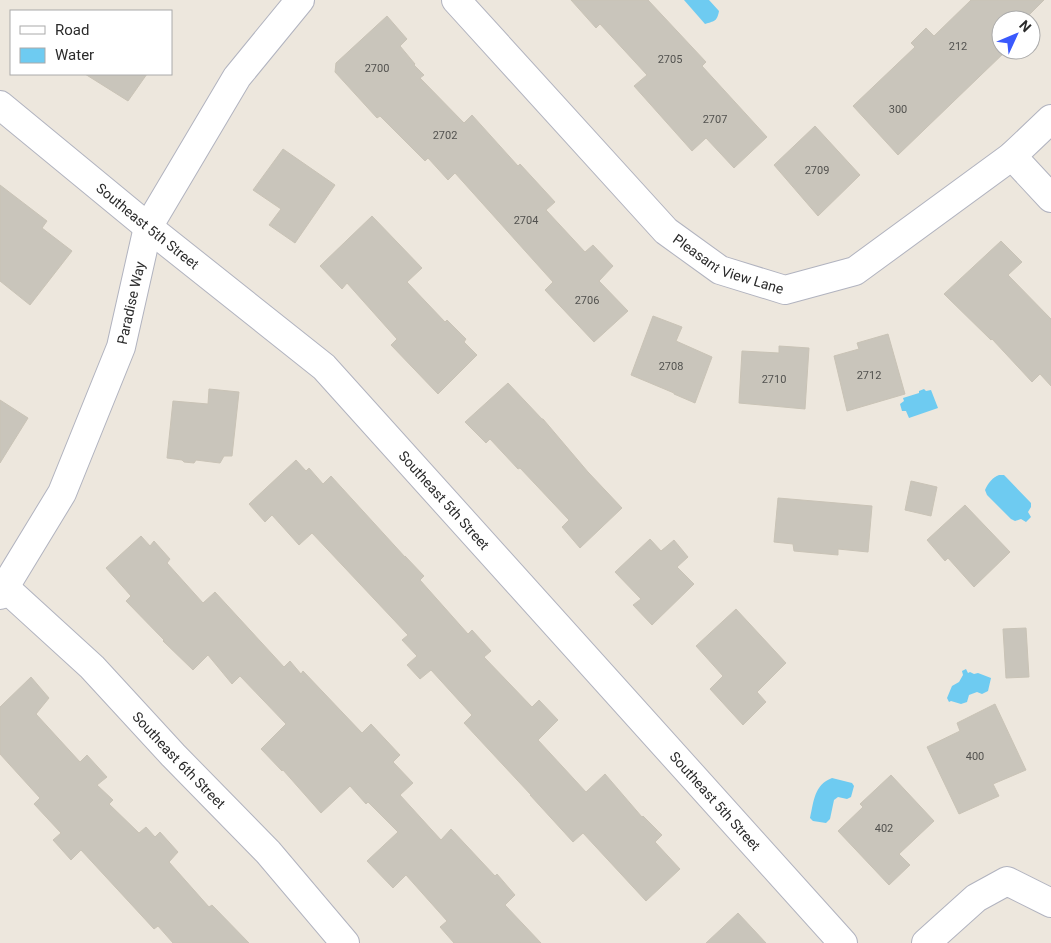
<svg xmlns="http://www.w3.org/2000/svg" width="1051" height="943" viewBox="0 0 1051 943" font-family="Roboto,sans-serif">
  <rect width="100%" height="100%" fill="#ede7dd"/>
  <g fill="#6ecbf1">
    <path d="M684,0H709L719,11C717,22 714,21 705,24Z"/>
    <polygon points="924,389 926,391 931,390 938,408 909,418 906,411 902,411 900,404 904,401 903,398 919,393 919,391"/>
    <path d="M999,475H1004L1006,477L1031,503V507L1028,512L1031,517L1026,522L1021,519L1015,521L1011,519L987,495L985,490C988,483 993,477 999,475Z"/>
    <polygon points="966,669 968,673 970,672 974,674 978,673 991,678 988,691 982,694 977,692 969,695 967,702 961,704 951,701 949,702 947,698 952,686 959,682 963,675 962,671"/>
    <path d="M832,778L852,783L854,786L851,797L847,799L838,797L834,800L830,819L826,823L813,821L810,818C814,801 814,785 832,778Z"/>
  </g>
  <g fill="#c9c5bb" stroke="#c9c3b6">
    <polygon points="571,0 648,0 706,62 702,66 767,137 734,168 706,138 692,151 634,86 647,75 600,24 596,28"/>
    <polygon points="971,0 1044,0 1024,20 1001,20 1001,44 996,50 1007,50 898,155 853,106 915,47 911,43 926,28 934,36"/>
    <polygon points="387,16 407,39 400,46 415,64 414,65 424,75 420,78 464,123 472,115 518,166 520,164 555,202 546,210 585,252 593,245 613,266 599,281 628,311 594,342 545,290 553,282 455,173 448,180 428,158 425,161 380,116 377,118 335,72 336,63"/>
    <polygon points="85,74 147,74 128,101"/>
    <polygon points="815,126 860,175 818,216 774,165"/>
    <polygon points="283,149 335,185 295,243 269,225 281,209 253,190"/>
    <polygon points="0,185 47,221 42,228 72,251 30,305 0,281"/>
    <polygon points="372,216 422,268 407,282 445,322 447,320 466,339 464,342 477,355 438,394 391,345 397,339 347,283 342,289 320,266"/>
    <polygon points="1001,241 1022,262 1008,275 1051,319 1051,386 1040,374 1032,382 992,339 991,340 944,294"/>
    <polygon points="653,316 682,327 676,341 712,357 695,403 674,394 674,393 631,375"/>
    <polygon points="888,334 905,394 847,411 834,356 859,349 857,343"/>
    <polygon points="779,346 809,348 805,409 739,403 742,351 779,353"/>
    <polygon points="508,383 542,419 543,419 588,472 622,508 580,548 562,527 569,520 520,468 518,469 490,439 486,443 465,422"/>
    <polygon points="209,389 239,392 232,456 224,456 220,463 196,460 194,463 184,462 182,460 167,458 173,401 208,404"/>
    <polygon points="0,400 28,418 0,463"/>
    <polygon points="296,460 306,471 309,468 323,484 331,476 405,557 405,556 424,576 420,580 468,634 472,630 491,651 484,657 532,707 539,700 558,720 538,740 586,792 605,774 642,817 643,816 662,835 655,842 680,869 646,901 583,833 573,842 530,795 531,795 464,723 472,715 431,670 420,679 407,665 417,656 402,640 408,635 312,533 299,545 272,515 265,522 249,504"/>
    <polygon points="911,481 937,487 931,516 905,510"/>
    <polygon points="778,498 872,506 868,552 838,549 838,555 794,551 793,544 774,542"/>
    <polygon points="965,505 1010,552 974,587 948,558 945,561 927,540"/>
    <polygon points="141,536 150,546 154,541 170,559 167,563 203,603 215,592 284,667 290,661 301,674 303,671 362,733 371,724 400,755 393,762 413,783 400,795 441,840 451,829 495,876 497,874 515,895 505,905 541,943 454,943 440,927 447,921 406,875 393,888 367,861 398,832 368,802 366,804 350,786 321,813 283,770 282,771 261,749 286,724 240,676 232,684 208,655 193,670 163,641 164,640 126,601 131,596 106,568"/>
    <polygon points="650,539 661,551 674,540 688,557 677,567 694,584 652,625 633,605 641,599 615,572"/>
    <polygon points="736,609 786,663 757,692 766,702 743,725 710,689 723,676 696,646"/>
    <polygon points="1026,628 1029,677 1006,678 1003,629"/>
    <polygon points="31,677 49,698 36,714 80,762 87,755 107,777 97,785 113,800 109,804 139,833 146,827 155,837 160,832 178,852 169,862 209,907 212,905 249,943 173,943 158,926 154,929 81,850 71,860 53,840 61,833 34,804 40,798 0,754 0,707"/>
    <polygon points="995,704 1026,770 993,784 999,796 959,814 927,747 960,731 957,723"/>
    <polygon points="891,775 934,821 899,854 910,865 889,885 838,831 863,807 860,804"/>
    <polygon points="738,913 766,943 706,943"/>
  </g>
  <g fill="none" stroke-linecap="round" stroke-linejoin="round">
    <g stroke="#b1b3bf" stroke-width="30">
      <g id="minor">
        <path id="s1" d="M456,0L666,231L720,270L785,290L855,271L1012,156L1051,119"/>
        <path id="s2" d="M0,105L148,227L324,367L843,943"/>
        <polyline points="1012,156 1051,198"/>
        <path id="s3" d="M0,583L92,667L173,755L268,852L345,943"/>
        <path id="s4" d="M0,595L62,493L121,347L148,227L237,77L300,0"/>
        <polyline points="926,943 976,898 1007,881 1051,903"/>
      </g>
    </g>
    <use href="#minor" stroke="#fff" stroke-width="28"/>
  </g>
  <g text-anchor="middle" stroke-width="4" stroke-linejoin="round" paint-order="stroke">
    <g font-size="11" fill="#52524f">
      <text x="958" y="50">212</text>
      <text x="670" y="63">2705</text>
      <text x="377" y="72">2700</text>
      <text x="898" y="113">300</text>
      <text x="715" y="123">2707</text>
      <text x="445" y="139">2702</text>
      <text x="817" y="174">2709</text>
      <text x="526" y="224">2704</text>
      <text x="587" y="304">2706</text>
      <text x="671" y="370">2708</text>
      <text x="869" y="379">2712</text>
      <text x="774" y="383">2710</text>
      <text x="975" y="760">400</text>
      <text x="884" y="832">402</text>
    </g>
    <g font-size="14" fill="#2b2b2b" stroke="#fff">
      <text dy="5" stroke="none"><textPath href="#s2" startOffset="191">Southeast 5th Street</textPath></text>
      <text dy="5" stroke="none"><textPath href="#s1" startOffset="384">Pleasant View Lane</textPath></text>
      <text dy="5" stroke="none"><textPath href="#s4" startOffset="322">Paradise Way</textPath></text>
      <text dy="5" stroke="none"><textPath href="#s2" startOffset="596">Southeast 5th Street</textPath></text>
      <text dy="5" stroke="none"><textPath href="#s3" startOffset="252">Southeast 6th Street</textPath></text>
      <text dy="5" stroke="none"><textPath href="#s2" startOffset="1001">Southeast 5th Street</textPath></text>
    </g>
  </g>
  <rect x="10" y="10" width="162" height="65" fill="#ffffff" stroke="#aaaaaa"/>
  <rect x="20" y="26" width="25" height="8" fill="#ffffff" stroke="#aaaaaa"/>
  <text x="55" y="35" font-size="15" fill="#2b2b2b">Road</text>
  <rect x="20" y="48" width="25" height="15" fill="#6ecbf1" stroke="#aaaaaa"/>
  <text x="55" y="60" font-size="15" fill="#2b2b2b">Water</text>
  <g transform="translate(1016 35) rotate(46)"><circle r="24" fill="#ffffff" stroke="#aaaaaa"/>
  <path d="M0-4L9 19L0 12L-9 19Z" fill="#3a59fd"/>
  <text y="-8" font-size="14" font-weight="bold" text-anchor="middle" fill="#2b2b2b">N</text>
  </g>
</svg>
